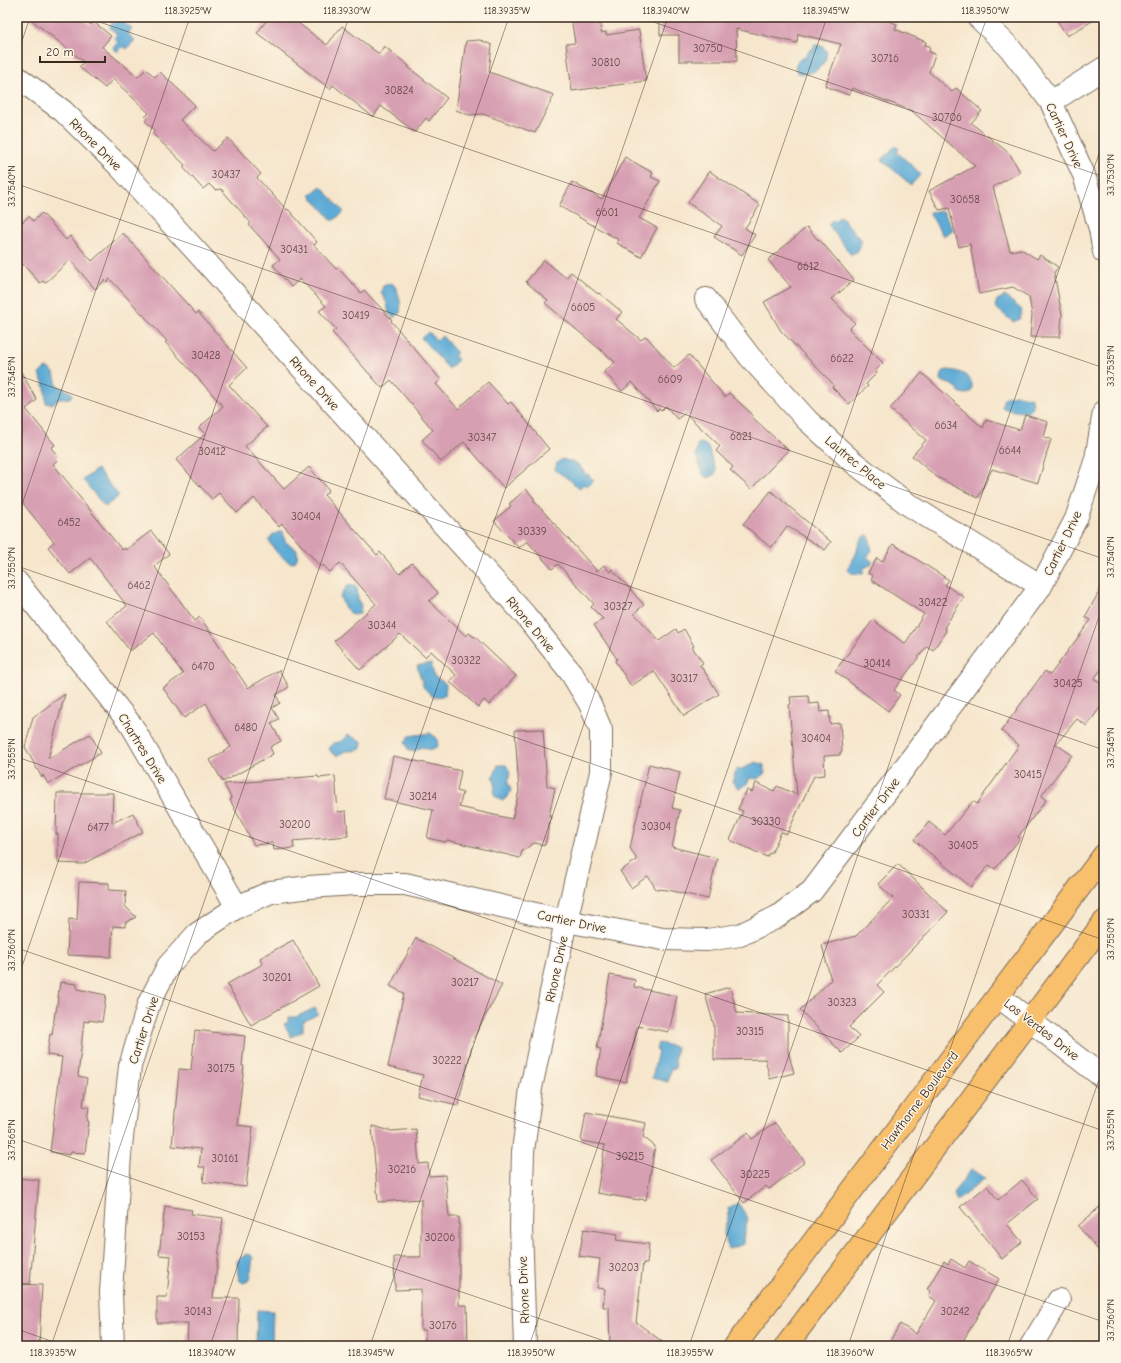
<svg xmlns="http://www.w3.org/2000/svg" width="1121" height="1363" viewBox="0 0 1121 1363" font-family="'Comic Neue',sans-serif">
  <rect width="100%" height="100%" fill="#fcf5e5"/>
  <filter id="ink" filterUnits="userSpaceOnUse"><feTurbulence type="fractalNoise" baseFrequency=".025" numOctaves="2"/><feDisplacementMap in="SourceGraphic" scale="8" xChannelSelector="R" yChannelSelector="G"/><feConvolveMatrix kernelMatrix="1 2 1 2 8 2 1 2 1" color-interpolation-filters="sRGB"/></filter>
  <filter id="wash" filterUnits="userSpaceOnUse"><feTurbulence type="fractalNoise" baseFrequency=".012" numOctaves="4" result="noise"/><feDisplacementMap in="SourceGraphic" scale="16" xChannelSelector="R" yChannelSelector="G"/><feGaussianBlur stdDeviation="0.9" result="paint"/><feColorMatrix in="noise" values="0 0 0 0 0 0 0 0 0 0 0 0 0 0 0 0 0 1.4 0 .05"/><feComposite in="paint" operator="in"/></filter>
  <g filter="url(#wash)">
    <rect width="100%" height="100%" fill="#f6e6cc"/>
    <g fill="#5dabd6" stroke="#4c6a7a">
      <polygon points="117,17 132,29 128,34 135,40 127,49 123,46 118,52 113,48 118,42 114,38 117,34 109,27"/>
      <path d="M814,45C839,44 823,79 798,73L795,68L798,60L805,57L810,50L814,48Z"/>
      <polygon points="895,146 899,149 897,152 921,174 911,185 882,160"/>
      <polygon points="321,186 344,212 333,221 310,195"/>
      <polygon points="943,211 953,230 943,236 929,212"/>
      <polygon points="841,216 859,238 862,240 858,251 851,255 828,224 832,220 834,221"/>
      <path d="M392,283C399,290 402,304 400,313L394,317L389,314L387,303L381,292L383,286Z"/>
      <polygon points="1005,296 1022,310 1020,319 1013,322 995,307 997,300"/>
      <polygon points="429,332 437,341 442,336 457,353 454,355 458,360 449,369 421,338"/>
      <polygon points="48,368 54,373 57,385 72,393 72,396 70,398 59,399 52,404 46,403 45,387 39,374 44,369"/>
      <path d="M946,370C959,370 977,377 971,392L966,394L960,393C955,382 949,386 941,380L942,372Z"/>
      <path d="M1016,395L1030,397L1033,402L1031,409L1028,412C1022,412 1006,411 1002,407L1003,400L1006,397Z"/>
      <path d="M700,443C710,444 709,452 712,460C715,468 721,473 708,478L703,475L696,455L697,445Z"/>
      <polygon points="562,459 578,464 586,475 588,474 594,481 587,486 584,484 579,489 570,480 555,470 557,463"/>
      <polygon points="97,469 119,496 105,507 83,480"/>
      <path d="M281,531L283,532C284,545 289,543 297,550C298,556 298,560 293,563C282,560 274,550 269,541L272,535Z"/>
      <path d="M867,535L869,536C871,540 870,545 872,550L867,557L872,561V564L866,567L863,570L864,572L861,574L851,573L848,570C849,564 852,561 855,556C859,548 857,539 867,535Z"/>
      <polygon points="353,585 357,588 358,599 361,605 360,614 352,615 345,608 340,597 347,586"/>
      <polygon points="431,663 434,676 446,684 445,696 433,697 424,688 417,666"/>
      <polygon points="430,733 437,738 438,746 431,750 422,747 415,751 409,751 405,743 409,736"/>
      <polygon points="348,735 362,741 361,749 352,751 345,751 338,756 332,753 329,749 333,743 340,742"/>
      <polygon points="756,762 764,765 765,773 758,779 750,778 746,785 739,788 732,782 736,770 744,768"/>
      <polygon points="498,765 506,765 510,772 508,783 511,790 508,797 502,801 494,795 495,783 493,778"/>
      <polygon points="315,1008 318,1014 303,1022 303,1031 291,1037 284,1024 289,1021 289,1017 296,1017"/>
      <polygon points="658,1043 677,1047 674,1061 676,1062 675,1069 671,1068 668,1082 652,1078 658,1051 656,1050"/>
      <polygon points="972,1169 985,1178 957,1201 953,1193"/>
      <polygon points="738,1203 748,1218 743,1239 744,1244 729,1249 723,1234 729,1214 728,1208"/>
      <polygon points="246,1254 251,1255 253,1258 250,1280 244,1283 240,1281 238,1275 237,1261"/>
      <polygon points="257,1310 273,1311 272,1346 256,1346"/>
    </g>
    <g id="blocks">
      <g fill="#d79fb2">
        <polygon points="28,17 81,17 91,25 94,22 111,36 102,47 138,77 146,69 155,77 160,72 195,105 180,120 213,151 228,138 261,174 257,178 287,210 288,209 317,242 314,245 336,269 338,268 361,293 364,290 392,320 391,321 441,380 436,384 458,409 488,382 508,404 511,402 549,449 504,488 464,442 441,462 422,440 433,430 391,380 382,388 332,332 336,329 319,311 326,306 300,279 291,287 273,265 280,259 249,225 251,223 221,189 215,190 209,184 203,189 183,167 185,165 152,133 155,130 145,121 147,119 145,117 149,113 113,79 105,88 79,67 84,62"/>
        <polygon points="269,17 290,17 327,45 342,26 379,54 384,46 409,66 408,67 447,98 429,121 426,118 415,132 381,106 373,117 333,85 330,89 257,33"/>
        <polygon points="571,17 599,17 601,33 606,32 606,35 639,30 646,81 572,91 566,44 575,43"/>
        <polygon points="660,17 878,17 897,24 895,29 926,42 925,45 930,46 929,52 935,54 929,72 952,92 956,88 982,111 971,123 1010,154 1020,172 993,187 1010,251 1021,249 1037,259 1040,255 1058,267 1054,273 1062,315 1060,337 1030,337 1032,315 1029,297 1013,287 979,294 970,244 959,247 949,208 939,210 929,191 975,166 912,111 852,88 849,95 825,86 841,44 798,34 797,43 736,29 737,61 679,61 679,35 660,35"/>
        <polygon points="1055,17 1099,17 1067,36"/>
        <polygon points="480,40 492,45 489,72 554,95 535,133 483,114 469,115 456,110 466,41"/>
        <polygon points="625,157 653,173 651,177 660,181 639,218 657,228 641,257 617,243 619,240 559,206 572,182 602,199"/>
        <polygon points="709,171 760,205 745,228 755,235 742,255 714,237 722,226 688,203"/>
        <polygon points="42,213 66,240 70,236 92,261 123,233 196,314 198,312 247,368 229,385 267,427 245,446 284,489 309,467 329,490 324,495 377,555 380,552 399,574 412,563 438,593 429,601 466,636 469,633 474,637 474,636 516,676 489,705 484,700 478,707 450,682 456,675 431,651 425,657 400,634 360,670 334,641 376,604 340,563 330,572 323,565 321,567 282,524 279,527 254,498 237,513 219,493 212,499 176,460 205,434 199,428 223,406 165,342 167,341 110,279 107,282 105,280 95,289 70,260 45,283 43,281 40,283 17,258 17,227 29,216 33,221"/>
        <polygon points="807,227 818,240 819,239 854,280 832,299 855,323 849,329 883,363 875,371 877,373 866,384 868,386 849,404 832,387 834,385 781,331 764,302 791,287 768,260"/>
        <polygon points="544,260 566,278 571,272 598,294 599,293 622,312 616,319 641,340 646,336 674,368 689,355 725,397 729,393 753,415 752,417 788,450 751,489 730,470 733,467 716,451 720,446 685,413 677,419 666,406 661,411 659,409 657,411 632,382 622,391 604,372 615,362 545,303 548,300 526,282"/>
        <polygon points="17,365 37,400 26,409 55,445 51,448 58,456 57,458 58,459 53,464 122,550 125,548 126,550 151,531 169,554 154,566 195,621 200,617 248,688 279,670 289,687 276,695 280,703 272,708 279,719 271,723 281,741 270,747 273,754 223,782 210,760 231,747 206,703 184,718 163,688 183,674 154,633 130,651 107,621 127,606 90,558 70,574 48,547 54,542 17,496"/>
        <polygon points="922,373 983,428 986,420 1020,430 1025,415 1048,422 1044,437 1051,439 1038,483 992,469 978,498 937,477 912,456 926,440 890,409"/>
        <polygon points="526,489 534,498 534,501 597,571 604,565 610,572 612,569 644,605 634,613 659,641 676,629 678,633 684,629 694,646 692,647 703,663 700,665 719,694 684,716 654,671 631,686 615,661 617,659 594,625 603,619 591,607 594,604 558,564 552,569 527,541 519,548 494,521 511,506 509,504"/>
        <polygon points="771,491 831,542 825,550 787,526 771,548 743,524"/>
        <polygon points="893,544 949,580 945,585 964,597 945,626 946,631 933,650 927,646 894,690 900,695 888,711 835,671 873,620 905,644 924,614 871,580 873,576 868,573 877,558 882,562"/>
        <polygon points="1104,583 1104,666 1094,679 1104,686 1104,702 1087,726 1077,719 1056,744 1072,755 1041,796 1046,800 1018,837 1020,839 995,869 989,865 971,887 914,840 929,822 945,835 973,801 977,804 1019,745 1001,731 1045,671 1050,675 1091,620 1085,617"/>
        <polygon points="65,694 48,759 90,734 101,753 48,784 43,775 42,778 25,747 33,717"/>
        <polygon points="808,696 809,704 819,703 820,712 829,711 830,724 840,723 842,752 840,752 840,755 824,756 825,775 814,776 787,834 781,832 771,854 769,853 767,857 730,840 743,811 738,809 747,790 752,792 756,783 774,791 777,786 797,795 789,705 791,704 790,697"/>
        <polygon points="543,729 547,786 555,788 549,816 551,817 545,845 534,843 522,851 520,858 447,840 446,842 427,838 433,810 384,799 393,756 461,771 457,791 463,793 459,807 512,819 519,791 515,730"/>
        <polygon points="649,764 680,772 672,808 680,810 672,847 717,858 708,899 668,890 656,889 648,876 631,888 620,871 637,860 630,848"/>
        <polygon points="318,776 319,778 335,776 338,812 346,811 348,836 293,841 294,848 274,850 273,843 254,845 230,800 232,799 224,784"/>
        <polygon points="57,793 113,793 112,823 133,813 143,832 83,864 58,863 58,834 56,834"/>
        <polygon points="898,864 948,912 877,985 884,992 849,1027 859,1037 842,1053 800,1010 831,980 822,945 856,936 893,898 878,884"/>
        <polygon points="79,882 109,883 109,890 126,891 125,906 136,917 125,923 125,927 113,926 111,957 67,955 69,919 77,920"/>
        <polygon points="416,938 502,985 474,1037 458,1105 418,1096 423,1075 388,1067 404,993 390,986"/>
        <polygon points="293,940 319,986 251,1025 227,984 263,964 260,958"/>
        <polygon points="610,975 635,980 634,987 677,996 669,1032 637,1026 626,1082 596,1076 601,1049 597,1048"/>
        <polygon points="60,982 77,984 77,989 106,995 102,1022 89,1020 89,1022 84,1021 78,1076 87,1078 83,1106 89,1107 87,1121 89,1121 85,1153 71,1152 70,1155 50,1152 62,1057 47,1055 50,1034 52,1035 55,1012 56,1012"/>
        <polygon points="730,987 737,1013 788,1016 788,1051 794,1073 770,1079 765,1059 714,1060 714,1025 705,994"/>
        <polygon points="195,1030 245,1036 242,1066 244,1066 237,1125 253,1127 246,1187 203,1182 205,1167 199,1167 201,1149 172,1146 179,1069 191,1070"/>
        <polygon points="586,1112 646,1123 643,1137 655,1146 646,1200 639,1199 639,1200 597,1193 605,1145 581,1141"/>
        <polygon points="775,1123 805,1162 769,1189 766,1186 744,1203 711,1160 748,1133 752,1139"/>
        <polygon points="372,1126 392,1131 416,1129 419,1164 428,1163 429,1176 445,1175 449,1217 459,1217 459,1305 467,1305 468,1346 425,1346 425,1330 421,1330 421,1289 395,1290 394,1257 421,1257 421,1199 378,1202"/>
        <polygon points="17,1178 39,1180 30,1284 17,1283"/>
        <polygon points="1022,1180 1038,1199 1007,1224 1022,1242 1002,1259 960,1207 987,1186 998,1200"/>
        <polygon points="1104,1203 1104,1257 1078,1226"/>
        <polygon points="165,1206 192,1210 191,1214 223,1218 213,1298 239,1298 238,1346 187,1346 188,1323 157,1323 157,1297 167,1297 171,1256 159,1255"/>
        <polygon points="584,1229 618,1234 616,1240 649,1244 647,1264 643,1263 636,1322 668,1346 610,1346 609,1307 603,1307 605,1289 597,1288 600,1259 579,1256"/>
        <polygon points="951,1259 965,1268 969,1261 999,1279 960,1346 887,1346 900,1324 916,1334 936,1301 929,1296 931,1291 927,1289 944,1261 948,1264"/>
        <polygon points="17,1284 42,1285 39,1346 17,1346"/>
      </g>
    </g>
  </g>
  <g filter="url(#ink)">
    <use href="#blocks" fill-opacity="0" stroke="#7c6c5b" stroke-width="1"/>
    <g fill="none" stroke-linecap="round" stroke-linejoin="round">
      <g stroke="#7c6c5b" stroke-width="24">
        <g id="minor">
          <polyline points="978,17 1009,47 1051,102 1084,175 1100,229 1104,252"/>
          <polyline points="17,77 63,111 121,168 525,615 572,674 590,704 601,730 601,772 566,921 531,1088 523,1152 521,1226 525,1346"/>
          <polyline points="1051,102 1104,68"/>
          <polyline points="706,299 750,357 807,420 853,462 909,505 1041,586"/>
          <polyline points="17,582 132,726 237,907"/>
          <polyline points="998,996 1104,1078"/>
          <polyline points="113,1346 111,1292 120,1155 130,1066 149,1003 168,966 197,934 237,907 271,892 309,887 354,884 405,884 566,921 663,939 707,940 740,935 777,917 812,891 908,763 1041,586 1076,519 1096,459 1104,412"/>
          <polyline points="1031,1346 1059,1300"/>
        </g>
      </g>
      <g stroke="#7c6c5b" stroke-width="24">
        <g id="major">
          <polyline points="735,1346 1104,855"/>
          <polyline points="786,1346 1104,922"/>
        </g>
      </g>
      <use href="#minor" stroke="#fff" stroke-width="22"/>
      <use href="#major" stroke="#f8bf6c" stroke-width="22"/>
    </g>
  </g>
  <path fill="none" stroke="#3b2a1e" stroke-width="1" stroke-opacity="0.45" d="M85,17L1104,368M639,17L1104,177M17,56L30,17M17,184L1104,559M17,375L1104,750M17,519L190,17M17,566L1104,940M17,757L1104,1131M17,948L1104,1322M17,981L349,17M17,1139L619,1346M17,1329L65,1346M51,1346L509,17M210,1346L668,17M370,1346L827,17M529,1346L987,17M689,1346L1104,139M848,1346L1104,602M1007,1346L1104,1065"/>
  <g text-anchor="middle" stroke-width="3" stroke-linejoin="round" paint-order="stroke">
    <g font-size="11" fill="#624743">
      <text x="708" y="52">30750</text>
      <text x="885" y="62">30716</text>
      <text x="606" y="66">30810</text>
      <text x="399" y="94">30824</text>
      <text x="947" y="121">30706</text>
      <text x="226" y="178">30437</text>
      <text x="965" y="203">30658</text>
      <text x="607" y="216">6601</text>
      <text x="294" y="253">30431</text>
      <text x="808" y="270">6612</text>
      <text x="583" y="311">6605</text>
      <text x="356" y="319">30419</text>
      <text x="206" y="359">30428</text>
      <text x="842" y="362">6622</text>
      <text x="670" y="383">6609</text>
      <text x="946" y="429">6634</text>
      <text x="741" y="440">6621</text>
      <text x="482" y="441">30347</text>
      <text x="1010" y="454">6644</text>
      <text x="212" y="455">30412</text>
      <text x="306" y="520">30404</text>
      <text x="69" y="526">6452</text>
      <text x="532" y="535">30339</text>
      <text x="139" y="589">6462</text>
      <text x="933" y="606">30422</text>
      <text x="618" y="610">30327</text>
      <text x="382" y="629">30344</text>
      <text x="466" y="664">30322</text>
      <text x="877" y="667">30414</text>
      <text x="203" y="670">6470</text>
      <text x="684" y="682">30317</text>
      <text x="1068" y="687">30425</text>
      <text x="246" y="731">6480</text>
      <text x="816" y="742">30404</text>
      <text x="1028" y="778">30415</text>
      <text x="423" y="800">30214</text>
      <text x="766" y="825">30330</text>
      <text x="295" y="828">30200</text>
      <text x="656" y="830">30304</text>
      <text x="98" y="831">6477</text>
      <text x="963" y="849">30405</text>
      <text x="916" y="918">30331</text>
      <text x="277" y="981">30201</text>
      <text x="465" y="986">30217</text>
      <text x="842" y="1006">30323</text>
      <text x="750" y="1035">30315</text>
      <text x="447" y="1064">30222</text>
      <text x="221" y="1072">30175</text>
      <text x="630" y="1160">30215</text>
      <text x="225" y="1162">30161</text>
      <text x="402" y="1173">30216</text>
      <text x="755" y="1178">30225</text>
      <text x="191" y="1240">30153</text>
      <text x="440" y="1241">30206</text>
      <text x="624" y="1271">30203</text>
      <text x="198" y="1315">30143</text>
      <text x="955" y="1315">30242</text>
      <text x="443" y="1329">30176</text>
    </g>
    <g font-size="13" fill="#3b2a1e" stroke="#fcf5e5">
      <text transform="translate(1065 135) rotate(65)" y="5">Cartier Drive</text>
      <text transform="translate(96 144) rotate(45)" y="5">Rhone Drive</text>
      <text transform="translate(315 383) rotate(48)" y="5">Rhone Drive</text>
      <text transform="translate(856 462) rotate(40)" y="5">Lautrec Place</text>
      <text transform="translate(1062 543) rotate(-64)" y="5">Cartier Drive</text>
      <text transform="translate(531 624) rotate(50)" y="5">Rhone Drive</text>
      <text transform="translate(143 748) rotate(58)" y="5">Chartres Drive</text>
      <text transform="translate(875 807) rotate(-53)" y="5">Cartier Drive</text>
      <text transform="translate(572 921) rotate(12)" y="5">Cartier Drive</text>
      <text transform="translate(556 969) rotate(-78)" y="5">Rhone Drive</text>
      <text transform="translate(1042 1029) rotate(38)" y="5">Los Verdes Drive</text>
      <text transform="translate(143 1030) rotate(-72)" y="5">Cartier Drive</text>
      <text transform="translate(919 1100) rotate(-53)" y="5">Hawthorne Boulevard</text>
      <text transform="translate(523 1290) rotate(-92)" y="5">Rhone Drive</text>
    </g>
  </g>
  <rect width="1121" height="1363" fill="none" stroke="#fcf5e5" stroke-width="44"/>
  <path d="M40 56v6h65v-6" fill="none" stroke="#3b2a1e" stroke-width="2"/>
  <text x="46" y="56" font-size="12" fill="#3b2a1e" stroke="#fcf5e5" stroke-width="3" paint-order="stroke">20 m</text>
  <rect x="22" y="22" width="1077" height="1319" fill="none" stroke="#3b2a1e" stroke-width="1.5"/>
  <g font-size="10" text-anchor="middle" fill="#3b2a1e">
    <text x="188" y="14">118.3925°W</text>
    <text x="347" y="14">118.3930°W</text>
    <text x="507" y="14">118.3935°W</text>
    <text x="666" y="14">118.3940°W</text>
    <text x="826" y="14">118.3945°W</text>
    <text x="985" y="14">118.3950°W</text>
    <text transform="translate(1110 175) rotate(-90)" y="4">33.7530°N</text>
    <text transform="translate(11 186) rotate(-90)" y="4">33.7540°N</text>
    <text transform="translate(1110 366) rotate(-90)" y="4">33.7535°N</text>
    <text transform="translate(11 377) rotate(-90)" y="4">33.7545°N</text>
    <text transform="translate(1110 557) rotate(-90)" y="4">33.7540°N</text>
    <text transform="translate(11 568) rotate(-90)" y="4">33.7550°N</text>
    <text transform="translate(1110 748) rotate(-90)" y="4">33.7545°N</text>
    <text transform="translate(11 759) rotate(-90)" y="4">33.7555°N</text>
    <text transform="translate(1110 939) rotate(-90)" y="4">33.7550°N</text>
    <text transform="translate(11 950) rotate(-90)" y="4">33.7560°N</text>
    <text transform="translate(1110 1130) rotate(-90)" y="4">33.7555°N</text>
    <text transform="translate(11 1140) rotate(-90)" y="4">33.7565°N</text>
    <text transform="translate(1110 1320) rotate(-90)" y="4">33.7560°N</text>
    <text x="53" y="1356">118.3935°W</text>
    <text x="212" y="1356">118.3940°W</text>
    <text x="371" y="1356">118.3945°W</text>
    <text x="531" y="1356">118.3950°W</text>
    <text x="690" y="1356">118.3955°W</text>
    <text x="850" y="1356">118.3960°W</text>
    <text x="1009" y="1356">118.3965°W</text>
  </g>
</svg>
